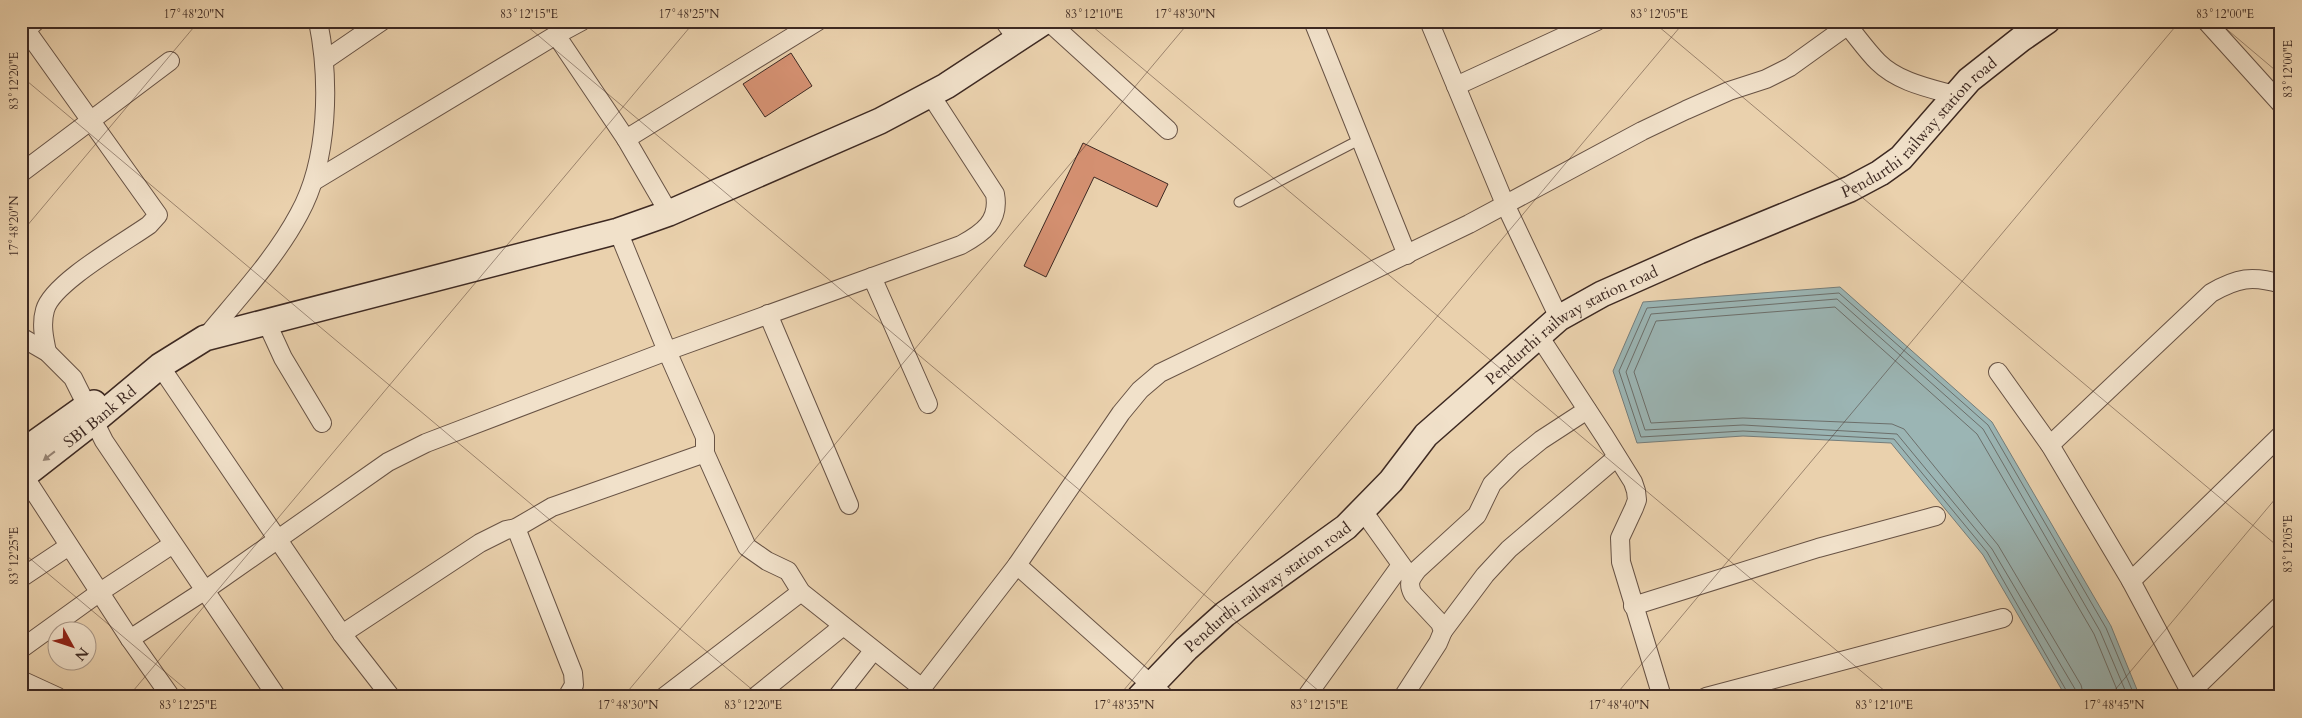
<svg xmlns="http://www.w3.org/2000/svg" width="2302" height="718" viewBox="0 0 2302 718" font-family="Cardo,serif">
  <rect width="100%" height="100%" fill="#ead1ad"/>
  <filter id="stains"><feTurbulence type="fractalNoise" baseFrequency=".004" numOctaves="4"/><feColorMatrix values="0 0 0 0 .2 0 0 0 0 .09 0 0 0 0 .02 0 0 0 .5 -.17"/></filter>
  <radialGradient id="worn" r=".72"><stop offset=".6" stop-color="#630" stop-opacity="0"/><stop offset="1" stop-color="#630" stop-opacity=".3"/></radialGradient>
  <polygon fill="#9bb5b4" stroke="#757d7a" points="1840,287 1992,422 2111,626 2140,697 2066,697 1983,555 1891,443 1743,436 1637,443 1613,371 1643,302"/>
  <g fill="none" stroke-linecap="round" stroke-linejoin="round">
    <g stroke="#6c6f6b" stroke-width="1">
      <polyline points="2070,697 1987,552 1894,439 1743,431 1641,437 1619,371 1647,308 1839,293 1988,425 2106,628 2135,697"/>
      <polyline points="2076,697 2075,689 1992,549 1897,434 1743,425 1645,430 1626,372 1651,314 1837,299 1983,429 2100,631 2128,697"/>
      <polyline points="2084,697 2081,685 1998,545 1904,429 1892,424 1743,418 1651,423 1634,372 1656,321 1835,307 1977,434 2094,634 2120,697"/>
    </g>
  </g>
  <g fill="#d49071" stroke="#3d2922">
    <polygon points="791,53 812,86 765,117 743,84"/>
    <polygon points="1083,143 1168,184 1157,207 1094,177 1046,277 1024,266"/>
  </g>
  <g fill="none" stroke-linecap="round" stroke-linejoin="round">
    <g stroke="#685345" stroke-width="11">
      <polyline id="lane" points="1239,202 1359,140"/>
    </g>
    <g stroke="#685345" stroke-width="20">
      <g id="street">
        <path d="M36,21L26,30L158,215L149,225C125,242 52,283 45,310C41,324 44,338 47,352"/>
        <polyline points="582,21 556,35 626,139 669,213"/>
        <polyline points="1004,21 1017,39"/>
        <polyline points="1048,21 1168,130"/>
        <polyline points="1313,21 1407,255"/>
        <polyline points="1429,21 1505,204 1559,318"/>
        <polyline points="2206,21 2281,104"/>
        <path d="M1848,26C1858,38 1867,51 1878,62C1898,82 1929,88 1954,95"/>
        <polyline points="325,60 382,21"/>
        <polyline points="1456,86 1597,21"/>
        <polyline points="626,139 818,21"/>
        <polyline points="21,173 170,61"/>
        <polyline points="314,181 556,35"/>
        <polyline points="618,231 667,351 705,437 705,453 747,547 767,561 788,571 801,592 922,688"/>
        <polyline points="872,277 928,404"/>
        <polyline points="768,314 849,505"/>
        <polyline points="266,321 283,358 322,423"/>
        <polyline points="1539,336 1605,437 1633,482 1636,491 1637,500 1634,508 1620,538 1621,562 1662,697"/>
        <polyline points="21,337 47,352 73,378 87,406"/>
        <path d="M205,338C238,298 275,259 299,214C329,160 330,80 318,21"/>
        <polyline points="160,366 342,634 391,697"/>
        <polyline points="1998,372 2050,445 2131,581 2193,697"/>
        <polyline points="94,421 104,441 277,697"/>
        <path d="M2050,445L2211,293C2237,278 2252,275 2281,284"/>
        <polyline points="24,476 130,639 171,697"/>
        <polyline points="1363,511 1408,574"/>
        <polyline points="516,528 573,673 574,685 567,697"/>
        <polyline points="1017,565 1165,697"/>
        <polyline points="21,578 69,546"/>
        <polyline points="2131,581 2281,435"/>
        <polyline points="1633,606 1818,548 1936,516"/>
        <polyline points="1443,631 1485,575 1509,549 1617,457"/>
        <polyline points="342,634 480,543 506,530 516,528 552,507 705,453"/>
        <path d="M130,639L204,591L388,462L426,443L667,351L961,245C983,233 1000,221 995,194L930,94"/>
        <polyline points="21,649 100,592 173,544"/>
        <polyline points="21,680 58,697"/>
        <polyline points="2191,692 2281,605"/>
        <polyline points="664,697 801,592"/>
        <polyline points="755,697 842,627"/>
        <polyline points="837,697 873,651"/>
        <polyline points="915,697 1017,565 1121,413 1140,390 1160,373 1469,224 1642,131 1686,110 1729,91 1766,79 1790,67 1854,21"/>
        <polyline points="1306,697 1401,565"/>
        <path d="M1403,697L1438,643L1443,631L1440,623L1413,594C1407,583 1411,578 1418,569L1477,515L1492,484L1514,462L1541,440L1587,410"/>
        <polyline points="1706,697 2003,618"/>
      </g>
    </g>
    <g stroke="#3d2922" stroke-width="28">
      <g id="secondary">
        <polyline points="21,453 87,406 94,403"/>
        <path id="s1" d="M21,478L94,421L160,366L205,338L618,231L669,213L880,121L946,86L1045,21"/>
        <path id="s2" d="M1140,697L1186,649L1225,614L1346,527L1391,481L1426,435L1559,318L1602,294L1699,251L1850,189L1880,173L1901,158L1969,80L2021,39L2047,21"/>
      </g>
    </g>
    <use href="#lane" stroke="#f1e1ca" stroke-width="9"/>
    <use href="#street" stroke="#f1e1ca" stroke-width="18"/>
    <use href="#secondary" stroke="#f1e1ca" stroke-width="25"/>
  </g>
  <defs><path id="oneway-solid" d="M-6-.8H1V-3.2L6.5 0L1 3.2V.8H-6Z" transform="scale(1.25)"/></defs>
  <use fill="#978576" href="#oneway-solid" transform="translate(49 456) rotate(142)"/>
  <path fill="none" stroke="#3d2922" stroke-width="1" stroke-opacity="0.45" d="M521,21L1326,697M1086,21L1892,697M1652,21L2281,549M2217,21L2281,75M21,76L761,697M21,233L199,21M21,551L195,697M128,697L695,21M623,697L1190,21M1118,697L1685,21M1614,697L2180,21M2109,697L2281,492"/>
  <g text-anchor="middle" stroke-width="4" stroke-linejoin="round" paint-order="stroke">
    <g font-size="16" fill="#3d2922" stroke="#f1e1ca">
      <text dy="6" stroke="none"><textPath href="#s2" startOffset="979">Pendurthi railway station road</textPath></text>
      <text dy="6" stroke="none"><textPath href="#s2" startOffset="574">Pendurthi railway station road</textPath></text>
      <text dy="6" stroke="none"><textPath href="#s1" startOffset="100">SBI Bank Rd</textPath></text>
      <text dy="6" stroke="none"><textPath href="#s2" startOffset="169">Pendurthi railway station road</textPath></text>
    </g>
  </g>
  <rect width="2302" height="718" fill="none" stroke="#ead1ad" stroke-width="55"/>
  <g transform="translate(72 646) rotate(130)"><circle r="24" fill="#f1e1ca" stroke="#a99787"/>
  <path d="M0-4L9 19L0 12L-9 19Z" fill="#8f2418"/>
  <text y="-8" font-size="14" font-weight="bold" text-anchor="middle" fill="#3d2922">N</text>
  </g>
  <rect x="28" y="28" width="2246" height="662" fill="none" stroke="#3d2922" stroke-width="2"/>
  <g font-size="12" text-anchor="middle" fill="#3d2922">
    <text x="194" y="18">17°48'20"N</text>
    <text x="529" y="18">83°12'15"E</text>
    <text x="689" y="18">17°48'25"N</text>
    <text x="1094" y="18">83°12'10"E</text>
    <text x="1185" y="18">17°48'30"N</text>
    <text x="1659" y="18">83°12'05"E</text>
    <text x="2225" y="18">83°12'00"E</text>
    <text transform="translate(2288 69) rotate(-90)" y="4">83°12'00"E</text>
    <text transform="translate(14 81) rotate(-90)" y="4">83°12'20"E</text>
    <text transform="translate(14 226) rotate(-90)" y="4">17°48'20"N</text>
    <text transform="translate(2288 544) rotate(-90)" y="4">83°12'05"E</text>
    <text transform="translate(14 556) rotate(-90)" y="4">83°12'25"E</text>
    <text x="188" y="709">83°12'25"E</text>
    <text x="628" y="709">17°48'30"N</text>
    <text x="753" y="709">83°12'20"E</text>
    <text x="1124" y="709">17°48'35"N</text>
    <text x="1319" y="709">83°12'15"E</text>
    <text x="1619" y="709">17°48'40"N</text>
    <text x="1884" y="709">83°12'10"E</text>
    <text x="2114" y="709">17°48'45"N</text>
  </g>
  <rect width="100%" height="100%" filter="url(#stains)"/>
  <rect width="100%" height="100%" fill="url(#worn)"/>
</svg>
